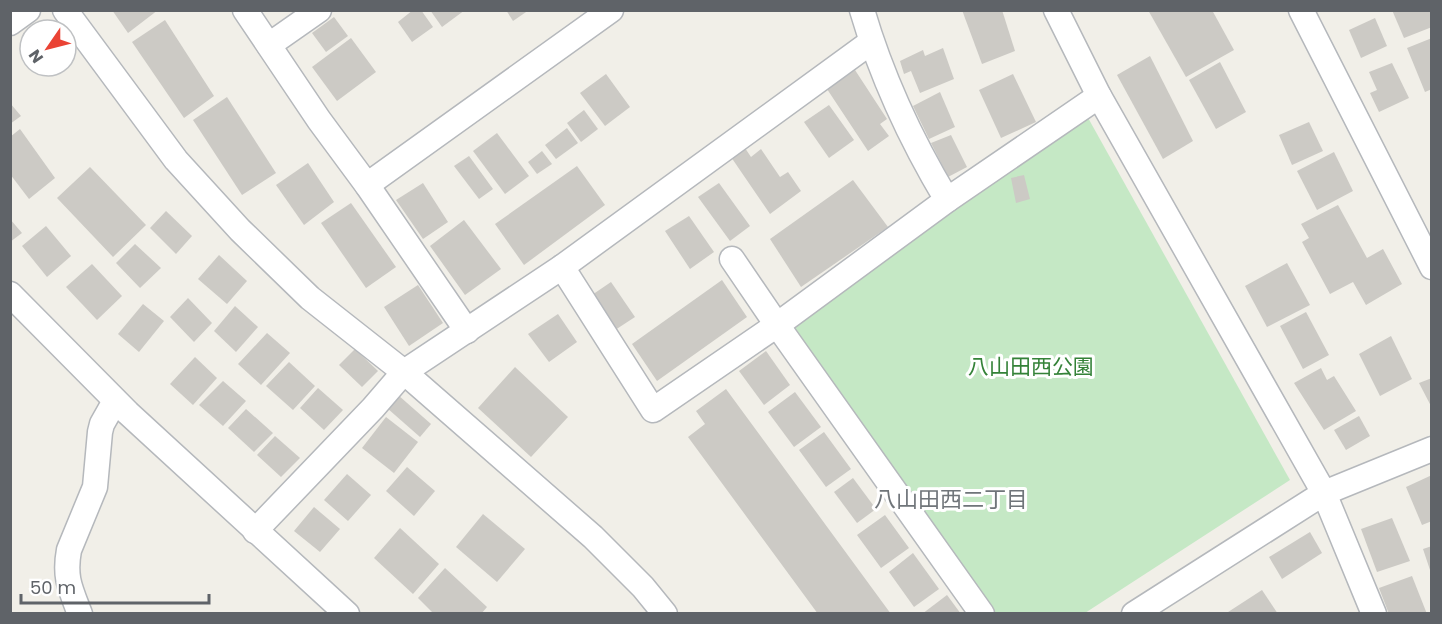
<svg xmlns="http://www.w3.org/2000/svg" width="1442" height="624" viewBox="0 0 1442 624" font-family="Poppins,'Noto Sans JP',sans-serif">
  <rect width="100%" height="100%" fill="#f1efe8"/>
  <polygon fill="#c5e8c5" points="1087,116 1290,480 1085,613 996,613 792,326"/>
  <g fill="#cccac5">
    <polygon points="112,10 158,10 128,33"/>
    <polygon points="413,10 421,10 433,27 412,42 398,22"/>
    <polygon points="430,10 465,10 442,27"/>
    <polygon points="506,10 529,10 513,21"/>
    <polygon points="962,10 1002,10 1015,51 982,64"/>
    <polygon points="1148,10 1212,10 1234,50 1186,77"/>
    <polygon points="1392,10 1430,10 1432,27 1404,38"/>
    <polygon points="334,17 348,36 326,52 312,33"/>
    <polygon points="1375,18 1387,46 1361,58 1349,30"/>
    <polygon points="165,20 214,96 184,118 132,42"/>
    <polygon points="351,38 376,72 337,101 312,67"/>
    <polygon points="1432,38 1432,89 1425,92 1407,48"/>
    <polygon points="943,48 954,79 920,93 911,71 904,74 900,61 923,50 925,56"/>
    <polygon points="1150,56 1193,141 1163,159 1117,75"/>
    <polygon points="1220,62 1246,112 1216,129 1189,80"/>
    <polygon points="1392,63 1409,98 1379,112 1370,93 1377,90 1369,72"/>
    <polygon points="855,70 887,119 880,124 889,136 868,151 827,89"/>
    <polygon points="606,74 630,107 605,126 580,93"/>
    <polygon points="1013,74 1036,122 1001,138 979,90"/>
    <polygon points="940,92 955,127 929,139 913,106"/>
    <polygon points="227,97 276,173 242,195 193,120"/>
    <polygon points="10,103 21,116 10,124"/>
    <polygon points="829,105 854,140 829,158 804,122"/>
    <polygon points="584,110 598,129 581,142 567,123"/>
    <polygon points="1309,122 1323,151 1292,165 1279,135"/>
    <polygon points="567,128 578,143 556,159 545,145"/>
    <polygon points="20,129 55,178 29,199 10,174 10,137"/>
    <polygon points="497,133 529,176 505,194 473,151"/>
    <polygon points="951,135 967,167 948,177 931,143"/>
    <polygon points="745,148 751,157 761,149 780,177 788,172 801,191 770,214 731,157"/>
    <polygon points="542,151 552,164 537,174 528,162"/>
    <polygon points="1334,152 1353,191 1317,210 1297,171"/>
    <polygon points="469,156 493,189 479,199 454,166"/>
    <polygon points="308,163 334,202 304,225 276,185"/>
    <polygon points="577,166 605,205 524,265 495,224"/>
    <polygon points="90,167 146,225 113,257 57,198"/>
    <polygon points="1024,175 1030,199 1016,203 1011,178"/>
    <polygon points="853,180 888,227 801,287 770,239"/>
    <polygon points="423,183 448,222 423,239 396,200"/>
    <polygon points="719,183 750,226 730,241 698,197"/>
    <polygon points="351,203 396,267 366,288 321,223"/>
    <polygon points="1338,205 1367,258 1383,249 1402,284 1366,305 1353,282 1330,294 1302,242 1309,238 1301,224"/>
    <polygon points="166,211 192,236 176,254 150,228"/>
    <polygon points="689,216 714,252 690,269 665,231"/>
    <polygon points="10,219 22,233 10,242"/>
    <polygon points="464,220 501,269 465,295 430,246"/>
    <polygon points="46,226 71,256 47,277 22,246"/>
    <polygon points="135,244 161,268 140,288 116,263"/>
    <polygon points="219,255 247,281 227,304 198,279"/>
    <polygon points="1287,263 1310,305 1267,327 1245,286"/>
    <polygon points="92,264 122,296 97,320 66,287"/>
    <polygon points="722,280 747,317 657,381 632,344"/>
    <polygon points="611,282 635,317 612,332 589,297"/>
    <polygon points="418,285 443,323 409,346 384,307"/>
    <polygon points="188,298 212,323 194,342 170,317"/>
    <polygon points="143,304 164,321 139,352 118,334"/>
    <polygon points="235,306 258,327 236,352 214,331"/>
    <polygon points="1306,312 1329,355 1303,369 1280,326"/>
    <polygon points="558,314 577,342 549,362 528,334"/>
    <polygon points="267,333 290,353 261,385 238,364"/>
    <polygon points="1391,336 1412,379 1380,396 1359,354"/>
    <polygon points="355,349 378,371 362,387 339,365"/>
    <polygon points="766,351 790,385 764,405 739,371"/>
    <polygon points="195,357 217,378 193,405 170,384"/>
    <polygon points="289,362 315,386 293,410 266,386"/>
    <polygon points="515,367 568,417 531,457 478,408"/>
    <polygon points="1321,368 1327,380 1334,376 1356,411 1324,430 1294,383"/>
    <polygon points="1432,378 1432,408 1419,383"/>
    <polygon points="223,381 246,401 223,426 199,405"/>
    <polygon points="318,388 343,410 324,430 300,408"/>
    <polygon points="726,389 891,614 818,614 688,437 705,424 696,411"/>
    <polygon points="795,392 821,427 794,447 768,412"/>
    <polygon points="398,395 431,424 420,437 387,408"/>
    <polygon points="246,409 273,433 254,452 228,428"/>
    <polygon points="1359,416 1370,436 1346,450 1334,430"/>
    <polygon points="386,417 418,442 394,473 362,448"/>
    <polygon points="824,432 851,469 826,487 799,450"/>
    <polygon points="275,436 300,458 281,477 257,455"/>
    <polygon points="407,467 435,491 414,516 386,491"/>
    <polygon points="347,474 371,495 348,521 324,500"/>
    <polygon points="1432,475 1432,521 1422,525 1406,487"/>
    <polygon points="853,478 876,509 857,523 834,492"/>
    <polygon points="314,507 340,529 320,552 294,531"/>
    <polygon points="483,514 525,549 497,582 456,547"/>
    <polygon points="885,515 909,548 881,568 857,535"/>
    <polygon points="1392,518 1410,561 1377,572 1361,529"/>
    <polygon points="400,528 439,564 413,594 374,558"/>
    <polygon points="1310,532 1322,553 1282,579 1269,557"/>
    <polygon points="1432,546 1432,573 1431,573 1423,549"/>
    <polygon points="913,553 939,589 914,607 889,572"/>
    <polygon points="445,568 487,607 481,614 434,614 418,598"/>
    <polygon points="1412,576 1427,614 1389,614 1379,588"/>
    <polygon points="1262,590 1278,614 1225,614"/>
    <polygon points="947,595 961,614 922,614"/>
  </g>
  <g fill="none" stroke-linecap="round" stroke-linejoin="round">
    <g stroke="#b5b8bc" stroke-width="27">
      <g id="minor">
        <polyline points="65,10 176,160 240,230 310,298 404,372 593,537 643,587 665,614"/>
        <polyline points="245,10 319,120 367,185 467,331"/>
        <path d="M862,10C882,78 911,140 947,200"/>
        <polyline points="1056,10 1099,96 1324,493 1432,449"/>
        <polyline points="1301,10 1432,267"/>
        <polyline points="10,23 28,10"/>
        <polyline points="269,45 319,10"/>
        <polyline points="367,185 611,10"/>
        <polyline points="732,259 777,325 982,614"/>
        <polyline points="562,267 653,410 777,325 947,200 1099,96"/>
        <polyline points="10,294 128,413 347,614"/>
        <polyline points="255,531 373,408 404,372 562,267 871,42"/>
        <path d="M80,614C70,588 64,577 69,550L95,487L100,432L102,424L115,401"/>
        <polyline points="1134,614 1324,493 1374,614"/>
      </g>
    </g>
    <use href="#minor" stroke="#fff" stroke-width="24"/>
  </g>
  <g text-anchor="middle" stroke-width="6" stroke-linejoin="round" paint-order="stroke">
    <g font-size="21" fill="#348238" stroke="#fff">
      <text x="1031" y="374">八山田西公園</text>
    </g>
    <g font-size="22" fill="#70757a" stroke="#fff">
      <text x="951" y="507">八山田西二丁目</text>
    </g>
  </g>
  <rect width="1442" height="624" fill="none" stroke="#5f6368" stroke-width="24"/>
  <g transform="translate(48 48) rotate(235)"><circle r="28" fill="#ffffff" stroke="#bfc1c3" stroke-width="1.5"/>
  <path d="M0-4.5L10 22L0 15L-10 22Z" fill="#ea4335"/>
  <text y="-9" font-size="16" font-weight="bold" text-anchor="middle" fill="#5f6368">N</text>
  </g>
  <path d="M21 594v9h188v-9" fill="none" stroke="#5f6368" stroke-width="3"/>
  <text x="30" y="594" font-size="18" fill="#5f6368" stroke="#ffffff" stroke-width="4.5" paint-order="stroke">50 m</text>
</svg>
